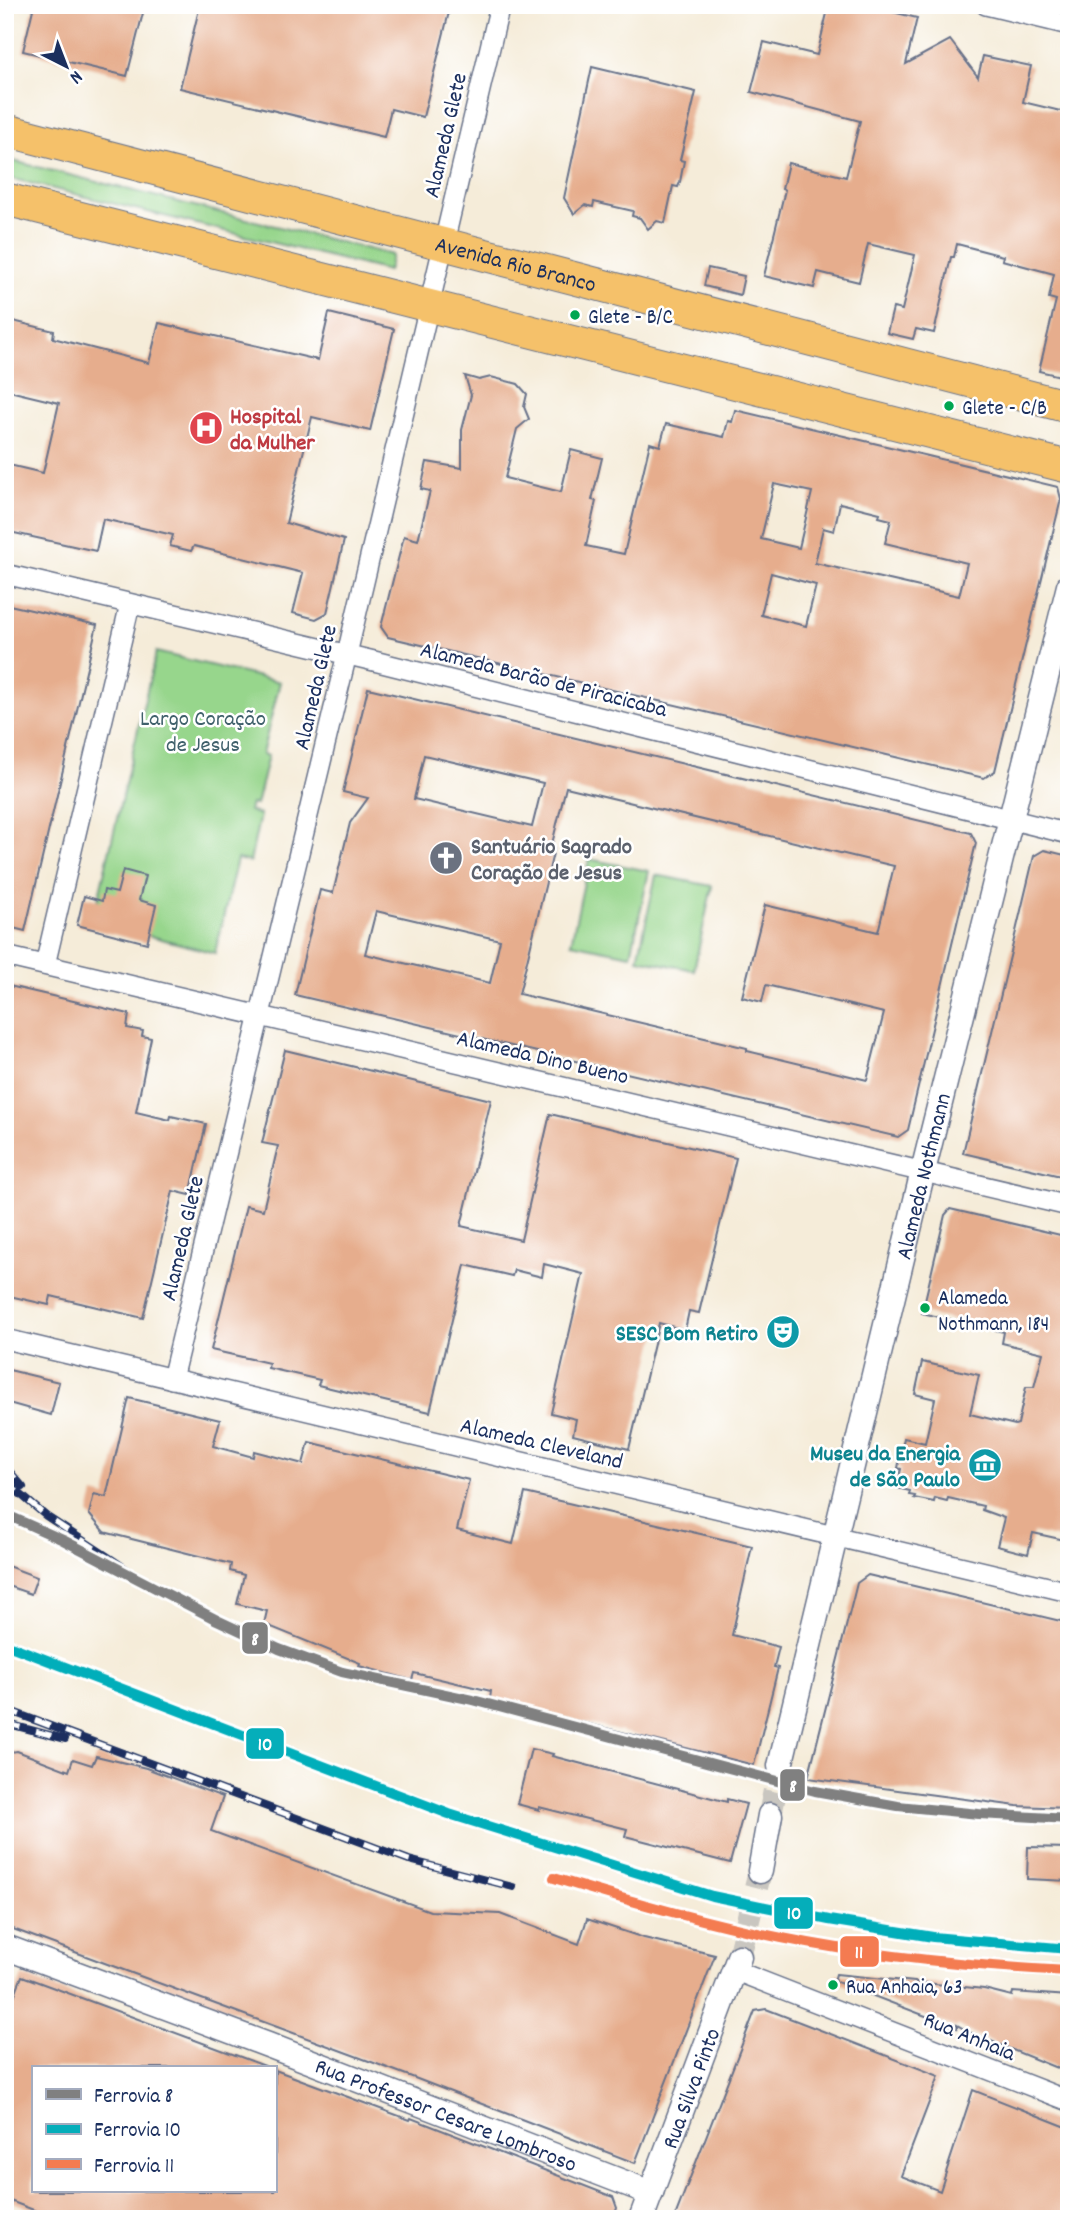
<svg xmlns="http://www.w3.org/2000/svg" width="1074" height="2224" viewBox="0 0 1074 2224" font-family="Dekko,sans-serif">
  <rect width="100%" height="100%" fill="#fff"/>
  <filter id="ink" filterUnits="userSpaceOnUse"><feTurbulence type="fractalNoise" baseFrequency=".0143" numOctaves="2"/><feDisplacementMap in="SourceGraphic" scale="14" xChannelSelector="R" yChannelSelector="G"/><feConvolveMatrix kernelMatrix="1 2 1 2 8 2 1 2 1" color-interpolation-filters="sRGB"/></filter>
  <filter id="wash" filterUnits="userSpaceOnUse"><feTurbulence type="fractalNoise" baseFrequency=".00686" numOctaves="4" result="noise"/><feDisplacementMap in="SourceGraphic" scale="28" xChannelSelector="R" yChannelSelector="G"/><feGaussianBlur stdDeviation="1.57" result="paint"/><feColorMatrix in="noise" values="0 0 0 0 0 0 0 0 0 0 0 0 0 0 0 0 0 1.4 0 .05"/><feComposite in="paint" operator="in"/></filter>
  <g filter="url(#wash)">
    <rect width="100%" height="100%" fill="#f5ecd9"/>
    <g fill="#97d68c" stroke="#598275" stroke-width="2">
      <polygon points="5,159 392,255 388,271 5,177"/>
      <polygon points="156,652 280,682 262,754 268,756 256,805 251,804 249,811 260,815 250,862 237,859 215,953 93,921"/>
      <polygon points="589,859 649,871 631,955 571,943"/>
      <polygon points="656,875 712,886 694,970 638,959"/>
    </g>
    <g id="blocks">
      <g fill="#e6ad8d" fill-rule="evenodd">
        <polygon points="34,5 145,5 127,76 23,51"/>
        <polygon points="200,5 438,5 450,8 423,117 391,109 384,137 180,88"/>
        <polygon points="829,5 864,5 917,18 906,64 950,40 978,77 983,56 1031,66 1023,102 1069,113 1069,378 1039,371 1056,300 1049,298 1054,274 1002,260 1003,256 957,244 954,257 951,257 934,333 916,329 913,339 887,333 893,308 902,310 915,255 868,244 859,282 818,272 814,288 764,276 785,190 782,189 788,163 846,177 860,121 751,92 764,42 817,55"/>
        <polygon points="592,67 696,92 680,160 684,161 680,182 678,187 673,186 665,223 657,221 648,229 640,218 632,216 633,211 594,202 593,207 585,205 574,214 564,198"/>
        <polygon points="708,268 744,276 740,295 704,286"/>
        <polygon points="329,313 394,329 370,431 312,417 286,523 344,540 327,613 316,619 293,613 303,573 194,546 191,551 170,546 173,535 103,519 96,551 5,531 5,464 43,473 59,403 5,390 5,319 54,331 53,338 149,363 159,323 318,360"/>
        <path d="M465,376L479,380L491,377L518,384L527,394L524,407L529,419L517,429L505,478L561,492L571,450L602,458L592,500L596,501L586,546L624,554L650,443L660,446L666,424L724,437L728,421L732,422L735,410L1058,487L1061,499L995,771L984,778L388,637L381,627L404,536L418,540L430,491L421,489L427,462L462,468V430L471,395ZM774,484L812,492L799,548L761,539ZM840,503L880,513L879,517L891,520L885,543L967,563L959,596L815,563L823,528L834,531ZM771,573L816,585L806,626L761,615Z"/>
        <polygon points="5,604 97,625 25,931 5,926"/>
        <path d="M368,688L971,833L976,843L908,1130L898,1137L295,995L320,890L333,893L350,823L368,798L343,792ZM424,755L543,783L532,827L414,799ZM566,787L894,866L878,932L765,905L742,997L762,1002L766,985L884,1013L867,1080L747,1051V1048L519,994L554,849L551,848ZM376,911L500,940L490,983L365,954Z"/>
        <polygon points="1044,850 1069,856 1069,1178 963,1153 1034,856"/>
        <polygon points="123,870 145,876 139,900 156,905 147,943 77,925 84,896 102,901 104,890 117,893"/>
        <polygon points="5,985 129,1014 127,1028 143,1031 142,1036 151,1038 136,1112 170,1120 171,1116 206,1124 190,1195 173,1191 143,1318 51,1296 49,1305 5,1295"/>
        <polygon points="285,1050 491,1100 461,1226 521,1240 550,1114 736,1158 699,1313 689,1311 685,1330 659,1323 629,1449 573,1435 576,1419 551,1413 583,1274 544,1264 542,1277 514,1270 512,1276 465,1265 430,1412 318,1385 320,1380 268,1368 269,1363 211,1350 246,1206 263,1210 278,1146 262,1143"/>
        <polygon points="950,1209 1069,1237 1069,1541 1033,1533 1028,1554 997,1546 1004,1518 982,1510 983,1506 948,1498 947,1501 935,1498 934,1502 914,1498 915,1496 909,1495 910,1491 897,1488 901,1469 898,1468 904,1438 925,1443 935,1399 915,1394 922,1362 979,1375 970,1414 1015,1425 1018,1424 1026,1387 1034,1387 1043,1353 1002,1343 1004,1332 922,1313 945,1215"/>
        <polygon points="5,1369 59,1382 51,1415 5,1402"/>
        <polygon points="129,1398 220,1420 213,1446 253,1457 254,1451 303,1464 309,1442 469,1480 457,1530 513,1544 525,1493 752,1546 732,1635 779,1647 774,1667 778,1668 754,1765 490,1699 491,1691 414,1673 412,1680 359,1666 360,1663 264,1624 267,1611 237,1604 244,1575 230,1571 231,1564 104,1532 89,1514 94,1494 106,1497"/>
        <polygon points="5,1565 37,1577 31,1594 5,1585"/>
        <polygon points="868,1575 1069,1623 1069,1808 1017,1806 808,1778 857,1583"/>
        <polygon points="531,1749 553,1754 552,1756 727,1802 727,1799 746,1804 730,1863 625,1836 627,1829 539,1807 539,1810 517,1804"/>
        <polygon points="17,1751 69,1771 73,1759 92,1765 96,1756 146,1768 223,1797 211,1831 430,1911 500,1914 579,1944 587,1919 644,1938 715,1955 635,2163 412,2077 5,1926 5,1753"/>
        <polygon points="1028,1847 1069,1848 1069,1881 1027,1879"/>
        <polygon points="836,1974 984,1989 1012,1996 1013,1992 1069,1996 1069,2073 971,2033 957,2025 957,2028 834,1981"/>
        <polygon points="22,1976 265,2066 265,2068 33,2068 33,2191 275,2191 275,2070 410,2120 411,2118 613,2197 617,2208 613,2219 57,2219 5,2199 5,2020"/>
        <polygon points="766,2009 939,2076 901,2176 940,2191 973,2090 1069,2128 1069,2219 674,2219 755,2011"/>
      </g>
    </g>
  </g>
  <g filter="url(#ink)">
    <use href="#blocks" fill-opacity="0" stroke="#677189" stroke-width="2"/>
    <g fill="none" stroke-linecap="round" stroke-linejoin="round">
      <g stroke="#c9c6c0" stroke-width="24" stroke-dasharray="24 12" stroke-linecap="butt">
        <polyline points="770,1815 780,1766"/>
        <polyline points="739,1957 760,1871"/>
      </g>
      <g stroke="#677189" stroke-width="22">
        <g id="minor">
          <polyline points="986,5 1069,25"/>
          <polyline points="5,574 374,661 1069,834"/>
          <polyline points="5,956 1069,1206"/>
          <polyline points="45,965 130,604"/>
          <polyline points="5,1339 1069,1592"/>
          <polyline points="172,1379 347,654 500,5"/>
          <polyline points="736,1971 1069,2101"/>
        </g>
      </g>
      <g stroke="#677189" stroke-width="27">
        <g id="tertiary">
          <path id="s1" d="M780,1766L923,1171L1069,586"/>
          <polyline points="760,1871 770,1815"/>
          <path id="s2" d="M5,1947L268,2045L651,2193"/>
          <path id="s3" d="M641,2219L739,1957"/>
        </g>
      </g>
      <g stroke="#677189" stroke-width="34">
        <g id="primary">
          <path id="s4" d="M5,130L1069,407"/>
          <polyline points="5,199 1069,467"/>
        </g>
      </g>
      <use href="#minor" stroke="#fff" stroke-width="19"/>
      <use href="#tertiary" stroke="#fff" stroke-width="24"/>
      <use href="#primary" stroke="#f5c16b" stroke-width="32"/>
      <g stroke="#1b2f5e" stroke-width="8">
        <g id="rail">
          <polyline points="5,1466 23,1487"/>
          <polyline points="5,1481 46,1516 148,1583"/>
          <polyline points="5,1709 409,1860 513,1887"/>
          <polyline points="5,1723 65,1739"/>
        </g>
      </g>
      <use href="#rail" stroke="#fff" stroke-width="5" stroke-dasharray="16" stroke-linecap="butt"/>
      <g stroke="#fff" stroke-width="16">
        <polyline id="rail-1" points="5,1514 63,1540 217,1620 279,1649 342,1672 473,1700 815,1791 898,1806 979,1814 1069,1819"/>
      </g>
      <g stroke="#fff" stroke-width="16">
        <polyline id="rail-2" points="5,1644 449,1814 712,1896 829,1920 933,1937 1069,1949"/>
      </g>
      <g stroke="#fff" stroke-width="16">
        <path id="rail-3" d="M554,1878C629,1901 705,1923 782,1938C876,1957 972,1966 1068,1971"/>
      </g>
      <use href="#rail-1" stroke="#808080" stroke-width="10"/>
      <use href="#rail-2" stroke="#05aeba" stroke-width="10"/>
      <use href="#rail-3" stroke="#f47b51" stroke-width="10"/>
    </g>
  </g>
  <defs>
    <g id="hospital-disc" transform="scale(1.75)"><circle r="9.5" fill="#e0444e" stroke="#fff"/><path d="M-5-5h3v3.5h4V-5h3V5h-3V1.5h-4V5h-3Z" fill="#fff"/></g>
    <g id="church-disc" transform="scale(1.75)"><circle r="9.5" fill="#6b7280" stroke="#fff"/><path d="M-1.2-6h2.4v3.5h3.3v2.4h-3.3V6h-2.4V-.1h-3.3v-2.4h3.3Z" fill="#fff"/></g>
    <g id="theatre-disc" transform="scale(1.75)"><circle r="9.5" fill="#0f9aa8" stroke="#fff"/><path d="M-5-5.5Q0-4 5-5.5V0Q5 5 0 6Q-5 5-5 0ZM-3.3-2.5H-1v1.5H-3.3ZM1-2.5H3.3v1.5H1ZM-2.8 1Q0 5.5 2.8 1Z" fill="#fff"/></g>
    <g id="museum-disc" transform="scale(1.75)"><circle r="9.5" fill="#0f9aa8" stroke="#fff"/><path d="M0-6L6-3V-2H-6V-3ZM-5-1h2V3h-2ZM-1-1h2V3h-2ZM3-1h2V3H3ZM-6 4H6V6H-6Z" fill="#fff"/></g>
  </defs>
  <g fill-rule="evenodd">
    <use href="#hospital-disc" x="206" y="428"/>
    <use href="#church-disc" x="446" y="858"/>
    <use href="#theatre-disc" x="783" y="1332"/>
    <use href="#museum-disc" x="985" y="1465"/>
  </g>
  <g fill="#00a651" stroke="#fff" stroke-width="2.5">
    <circle cx="575" cy="315" r="6"/>
    <circle cx="949" cy="406" r="6"/>
    <circle cx="925" cy="1308" r="6"/>
    <circle cx="833" cy="1985" r="6"/>
  </g>
  <g text-anchor="middle" stroke-width="5" stroke-linejoin="round" paint-order="stroke">
    <g font-size="21" fill="#1b2f5e" stroke="#fff" text-anchor="start">
      <text x="588" y="323">Glete - B/C</text>
      <text x="962" y="414">Glete - C/B</text>
      <text x="938" y="1304">Alameda<tspan x="938" dy="26">Nothmann, 184</tspan></text>
      <text x="846" y="1993">Rua Anhaia, 63</text>
    </g>
    <g font-size="23" fill="#1b2f5e" stroke="#fff">
      <text transform="translate(444 135) rotate(-77)" y="8">Alameda Glete</text>
      <text dy="8" stroke="none"><textPath href="#s4" startOffset="528">Avenida Rio Branco</textPath></text>
      <text transform="translate(544 678) rotate(14)" y="8">Alameda Barão de Piracicaba</text>
      <text transform="translate(314 687) rotate(-77)" y="8">Alameda Glete</text>
      <text transform="translate(543 1056) rotate(13)" y="8">Alameda Dino Bueno</text>
      <text dy="8" stroke="none"><textPath href="#s1" startOffset="607">Alameda Nothmann</textPath></text>
      <text transform="translate(181 1238) rotate(-77)" y="8">Alameda Glete</text>
      <text transform="translate(542 1442) rotate(13)" y="8">Alameda Cleveland</text>
      <text transform="translate(970 2035) rotate(22)" y="8">Rua Anhaia</text>
      <text dy="8" stroke="none"><textPath href="#s3" startOffset="140">Rua Silva Pinto</textPath></text>
      <text dy="8" stroke="none"><textPath href="#s2" startOffset="472">Rua Professor Cesare Lombroso</textPath></text>
    </g>
    <g font-size="23" font-weight="bold" fill="#be3a42" stroke="#fff" text-anchor="start">
      <text x="230" y="423">Hospital<tspan x="230" dy="26">da Mulher</tspan></text>
    </g>
    <g font-size="23" fill="#40616c" stroke="#fff">
      <text x="203" y="725">Largo Coração<tspan x="203" dy="26">de Jesus</tspan></text>
    </g>
    <g font-size="23" font-weight="bold" fill="#5b616d" stroke="#fff" text-anchor="start">
      <text x="471" y="853">Santuário Sagrado<tspan x="471" dy="26">Coração de Jesus</tspan></text>
    </g>
    <g font-size="23" font-weight="bold" fill="#0d838f" stroke="#fff" text-anchor="end">
      <text x="758" y="1340">SESC Bom Retiro</text>
      <text x="960" y="1460">Museu da Energia<tspan x="960" dy="26">de São Paulo</tspan></text>
    </g>
  </g>
  <g stroke="#fff" stroke-width="2.5">
    <rect x="241" y="1621" width="28" height="34" rx="7" fill="#808080"/>
    <rect x="245" y="1727" width="40" height="33" rx="7" fill="#05aeba"/>
    <rect x="779" y="1768" width="27" height="34" rx="7" fill="#808080"/>
    <rect x="773" y="1896" width="41" height="34" rx="7" fill="#05aeba"/>
    <rect x="839" y="1935" width="41" height="33" rx="7" fill="#f47b51"/>
  </g>
  <g font-size="19" text-anchor="middle" font-weight="bold" fill="#fff">
    <text x="255" y="1645">8</text>
    <text x="265" y="1750">10</text>
    <text x="793" y="1792">8</text>
    <text x="794" y="1919">10</text>
    <text x="859" y="1958">11</text>
  </g>
  <rect width="1074" height="2224" fill="none" stroke="#fff" stroke-width="28"/>
  <rect x="32" y="2066" width="245" height="126" fill="#ffffff" stroke="#a4acbf" stroke-width="2"/>
  <rect x="46" y="2089" width="35" height="10" fill="#808080" stroke="#a4acbf" stroke-width="2"/>
  <text x="94" y="2102" font-size="21" fill="#1b2f5e">Ferrovia 8</text>
  <rect x="46" y="2124" width="35" height="10" fill="#05aeba" stroke="#a4acbf" stroke-width="2"/>
  <text x="94" y="2136" font-size="21" fill="#1b2f5e">Ferrovia 10</text>
  <rect x="46" y="2159" width="35" height="10" fill="#f47b51" stroke="#a4acbf" stroke-width="2"/>
  <text x="94" y="2172" font-size="21" fill="#1b2f5e">Ferrovia 11</text>
  <g transform="translate(66 66) rotate(138)" stroke="#ffffff" stroke-width="5" paint-order="stroke">
  <path d="M0-5L12 26L0 18L-12 26Z" fill="#1b2f5e"/>
  <text y="-10" font-size="19" font-weight="bold" text-anchor="middle" fill="#1b2f5e">N</text>
  </g>
</svg>
